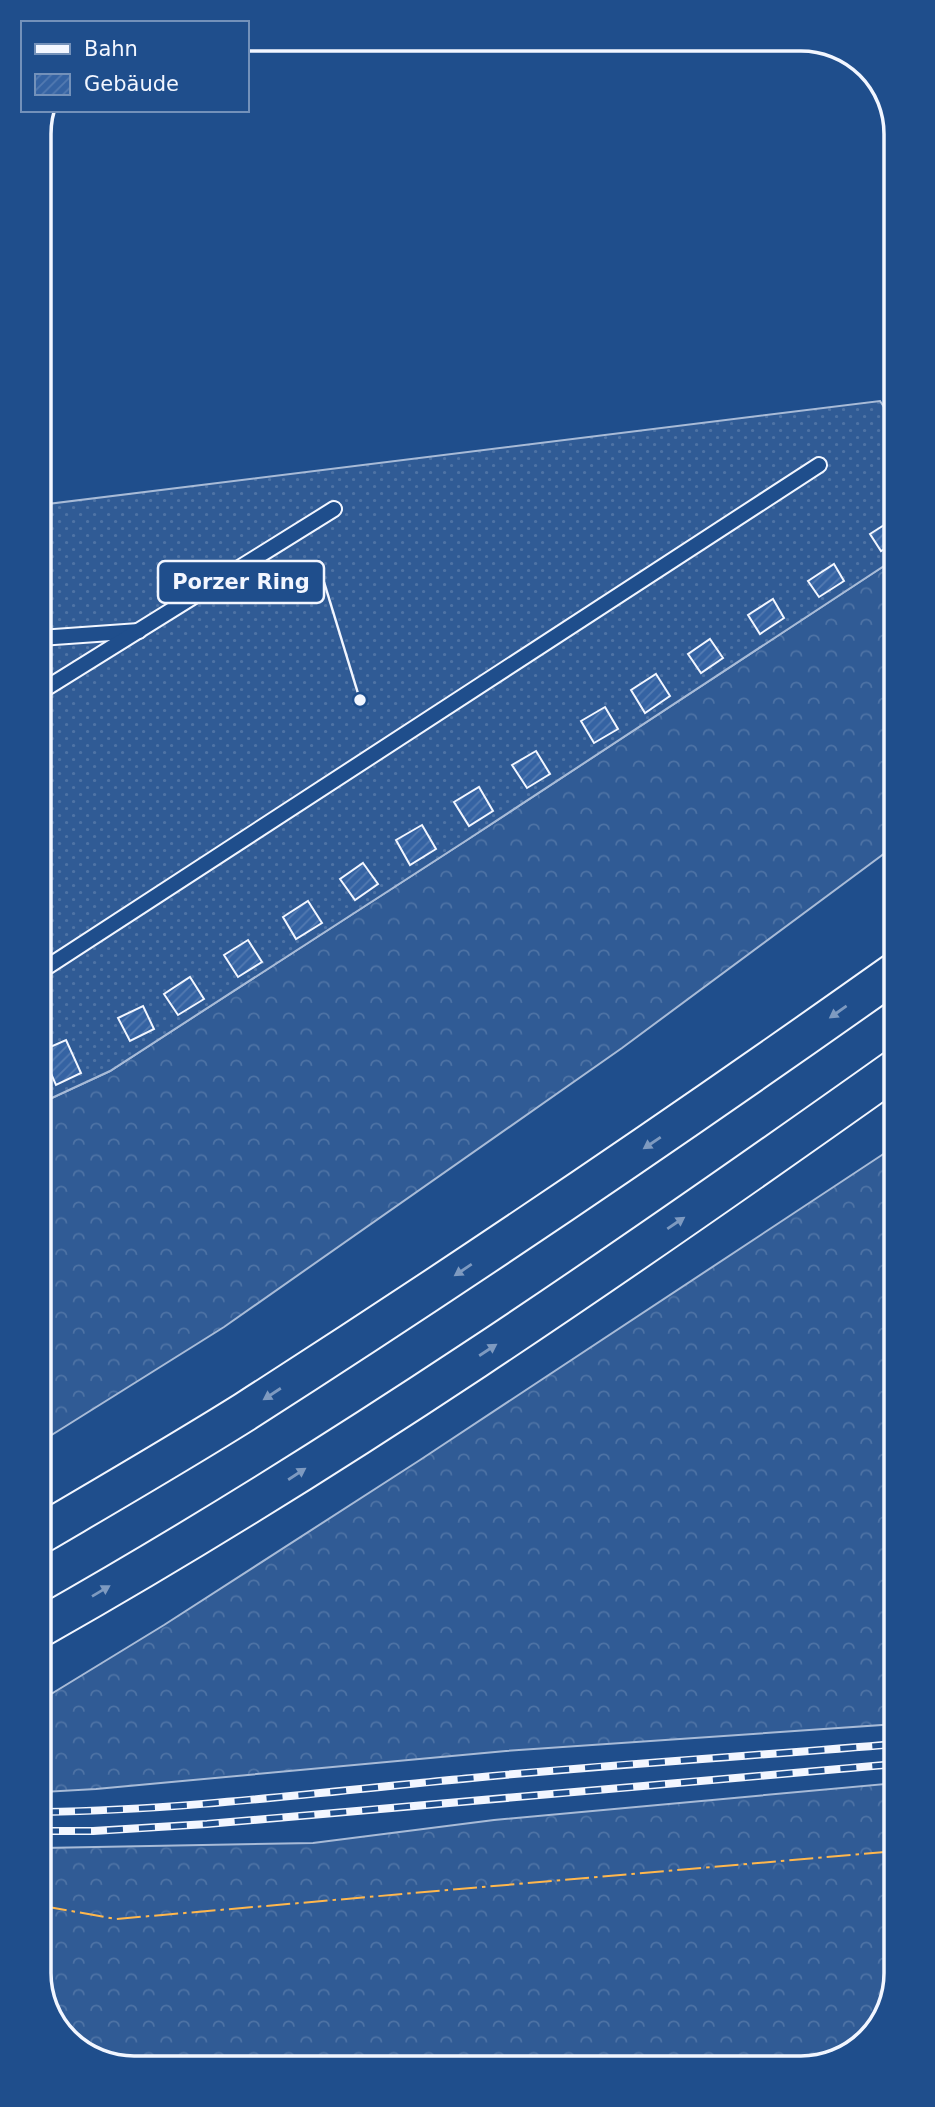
<svg xmlns="http://www.w3.org/2000/svg" width="935" height="2107" viewBox="0 0 935 2107" font-family="'DejaVu Sans',sans-serif">
  <defs>
    <pattern id="forest-crowns" width="20" height="18" patternUnits="userSpaceOnUse" patternTransform="scale(1.75)"><rect width="20" height="18" fill="#305b95"/><path d="M2 6a3 3 0 1 1 6 0M12 15a3 3 0 1 1 6 0" fill="none" stroke="#4e73a5"/></pattern>
    <pattern id="garden-dots" width="8" height="8" patternUnits="userSpaceOnUse" patternTransform="scale(1.75)"><rect width="8" height="8" fill="#305b95"/><path d="M2 2h.1M6 6h.1" fill="none" stroke="#4e73a5" stroke-width="1.8" stroke-linecap="round"/></pattern>
    <pattern id="building-hatch" width="6" height="6" patternUnits="userSpaceOnUse" patternTransform="scale(1.75)"><rect width="6" height="6" fill="#3563a3"/><path d="M-1 1l2-2M0 6l6-6M5 7l2-2" fill="none" stroke="#537ab1"/></pattern>
  </defs>
  <rect width="100%" height="100%" fill="#1f4e8c"/>
  <g fill="url(#forest-crowns)" stroke="#a8bbd7" stroke-width="2">
    <polygon points="893,560 893,847 622,1048 224,1327 42,1441 41,1103 110,1071 467,840"/>
    <polygon points="894,1147 896,1724 506,1751 96,1789 43,1792 43,1699 164,1625 420,1460"/>
    <polygon points="896,1783 896,1973 877,2031 832,2063 127,2068 76,2049 44,2004 43,1848 313,1843 494,1820"/>
  </g>
  <polygon fill="url(#garden-dots)" stroke="#a8bbd7" stroke-width="2" points="880,401 892,419 893,560 467,840 110,1071 41,1103 40,505"/>
  <g fill="url(#building-hatch)" stroke="#f2f6ff" stroke-width="2">
    <polygon points="892,520 893,543 881,551 870,534"/>
    <polygon points="834,564 844,581 819,597 808,581"/>
    <polygon points="773,599 784,618 760,634 748,615"/>
    <polygon points="710,639 723,658 701,673 688,654"/>
    <polygon points="656,674 670,696 645,713 631,690"/>
    <polygon points="605,707 618,729 594,743 581,721"/>
    <polygon points="536,751 550,774 527,788 512,765"/>
    <polygon points="479,787 493,811 469,826 454,802"/>
    <polygon points="422,825 436,849 410,865 396,840"/>
    <polygon points="363,863 378,884 355,900 340,879"/>
    <polygon points="308,901 322,923 296,939 283,917"/>
    <polygon points="248,940 262,962 238,977 224,955"/>
    <polygon points="190,977 204,999 178,1015 164,994"/>
    <polygon points="143,1006 154,1029 130,1041 118,1018"/>
    <polygon points="66,1040 81,1073 56,1085 41,1051"/>
  </g>
  <g fill="none" stroke-linecap="round" stroke-linejoin="round">
    <g stroke="#f2f6ff" stroke-width="18">
      <g id="service">
        <polyline points="40,638 139,631"/>
        <polyline points="40,692 334,509"/>
        <polyline points="41,971 819,465"/>
      </g>
    </g>
    <g stroke="#f2f6ff" stroke-width="42">
      <g id="motorway">
        <path d="M42,1533C110,1493 179,1453 246,1411C466,1270 681,1124 894,973"/>
        <path d="M43,1626C338,1459 618,1266 894,1070"/>
      </g>
    </g>
    <use href="#service" stroke="#1f4e8c" stroke-width="14"/>
    <use href="#motorway" stroke="#1f4e8c" stroke-width="38"/>
    <g stroke="#f2f6ff" stroke-width="8">
      <g id="rail">
        <path d="M43,1812C186,1810 330,1791 472,1778C613,1764 755,1756 896,1744"/>
        <polyline points="43,1831 93,1831 207,1824 896,1764"/>
      </g>
    </g>
    <use href="#rail" stroke="#1f4e8c" stroke-width="5" stroke-dasharray="16" stroke-linecap="butt"/>
    <polyline stroke="#ffb74d" stroke-width="2" stroke-dasharray="24 5 3.5 5" stroke-linecap="butt" points="43,1906 116,1919 896,1851"/>
  </g>
  <defs><path id="oneway-solid" d="M-6-.8H1V-3.2L6.5 0L1 3.2V.8H-6Z" transform="scale(1.75)"/></defs>
  <g fill="#7e9ac0">
    <use href="#oneway-solid" transform="translate(838 1012) rotate(145)"/>
    <use href="#oneway-solid" transform="translate(652 1143) rotate(146)"/>
    <use href="#oneway-solid" transform="translate(676 1223) rotate(-34)"/>
    <use href="#oneway-solid" transform="translate(463 1270) rotate(146)"/>
    <use href="#oneway-solid" transform="translate(488 1350) rotate(-33)"/>
    <use href="#oneway-solid" transform="translate(272 1394) rotate(147)"/>
    <use href="#oneway-solid" transform="translate(297 1474) rotate(-33)"/>
    <use href="#oneway-solid" transform="translate(101 1591) rotate(-31)"/>
  </g>
  <path d="M0 0H935V2107H0ZM134 51H801A83 83 0 0 1 884 134V1973A83 83 0 0 1 801 2056H134A83 83 0 0 1 51 1973V134A83 83 0 0 1 134 51Z" fill="#1f4e8c" fill-rule="evenodd"/>
  <path fill="none" stroke="#f2f6ff" stroke-width="3.5" d="M134 51H801A83 83 0 0 1 884 134V1973A83 83 0 0 1 801 2056H134A83 83 0 0 1 51 1973V134A83 83 0 0 1 134 51Z"/>
  <path fill="none" stroke="#f2f6ff" stroke-width="2.5" d="M360 700L324 582"/>
  <circle fill="#f2f6ff" stroke="#1f4e8c" stroke-width="2.5" cx="360" cy="700" r="7"/>
  <rect fill="#1f4e8c" stroke="#f2f6ff" stroke-width="2.5" x="158" y="561" width="166" height="42" rx="7"/>
  <g font-size="21" text-anchor="middle" font-weight="bold" fill="#f2f6ff">
    <text x="241" y="589">Porzer Ring</text>
  </g>
  <rect x="21" y="21" width="228" height="91" fill="#1f4e8c" stroke="#7391ba" stroke-width="2"/>
  <rect x="35" y="44" width="35" height="10" fill="#f2f6ff" stroke="#7391ba" stroke-width="2"/>
  <text x="84" y="56" font-size="21" fill="#f2f6ff">Bahn</text>
  <rect x="35" y="74" width="35" height="21" fill="url(#building-hatch)" stroke="#7391ba" stroke-width="2"/>
  <text x="84" y="91" font-size="21" fill="#f2f6ff">Gebäude</text>
</svg>
